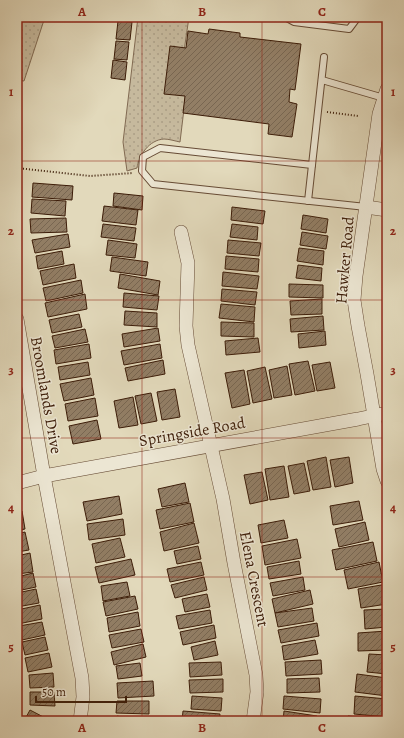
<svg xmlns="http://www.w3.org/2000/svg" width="404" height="738" viewBox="0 0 404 738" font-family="Alegreya,serif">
  <defs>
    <pattern id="grass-dots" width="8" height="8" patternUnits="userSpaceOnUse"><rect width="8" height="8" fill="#c6b99d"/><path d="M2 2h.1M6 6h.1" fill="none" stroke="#ab9e86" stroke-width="1.8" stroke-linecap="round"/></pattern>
    <pattern id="building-hatch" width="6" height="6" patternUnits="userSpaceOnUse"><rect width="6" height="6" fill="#927e65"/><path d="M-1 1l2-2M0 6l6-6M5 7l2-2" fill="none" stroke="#786651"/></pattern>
  </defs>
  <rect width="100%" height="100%" fill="#e2d9bb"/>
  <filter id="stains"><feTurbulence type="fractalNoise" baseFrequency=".005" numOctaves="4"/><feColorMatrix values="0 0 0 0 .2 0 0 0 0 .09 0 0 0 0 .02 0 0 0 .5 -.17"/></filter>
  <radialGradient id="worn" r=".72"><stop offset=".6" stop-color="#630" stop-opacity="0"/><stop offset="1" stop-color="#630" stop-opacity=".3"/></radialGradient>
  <g fill="url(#grass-dots)" stroke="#816a52">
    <polygon points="17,17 45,17 24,81 17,80"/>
    <path d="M138,17H189L183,58L190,59L180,142C175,141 169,139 164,139C149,140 139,155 137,168L127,171L123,142Z"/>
  </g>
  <g fill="url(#building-hatch)" stroke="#3c1c08">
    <polygon points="118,21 132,22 130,40 116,39"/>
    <polygon points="209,29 240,33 240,37 301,44 295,90 290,89 289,102 297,104 292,137 268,134 269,124 183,113 185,96 164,94 170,46 186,48 188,31 208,34"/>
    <polygon points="116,41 129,42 127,60 114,59"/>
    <polygon points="113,60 127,62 125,80 111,78"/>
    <polygon points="33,183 73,186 72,200 32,197"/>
    <polygon points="114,193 143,196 142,210 113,206"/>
    <polygon points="32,199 66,201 65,216 31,213"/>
    <polygon points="104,206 138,210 136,225 102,221"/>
    <polygon points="232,207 265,211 263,224 231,220"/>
    <polygon points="303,215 328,219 326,233 301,229"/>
    <polygon points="66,218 67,232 31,233 30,219"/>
    <polygon points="103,224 136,228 134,241 101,237"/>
    <polygon points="232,224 258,227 257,240 230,237"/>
    <polygon points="302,232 328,236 326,249 300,245"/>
    <polygon points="68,234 70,247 35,253 32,240"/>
    <polygon points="108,240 137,244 135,258 106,255"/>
    <polygon points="228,240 261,243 259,256 227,253"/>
    <polygon points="299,248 324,251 323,265 297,261"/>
    <polygon points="62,251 64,264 38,269 36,256"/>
    <polygon points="226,256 259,259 258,272 225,269"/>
    <polygon points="112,257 148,262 146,276 110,271"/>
    <polygon points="74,264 76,278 43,285 40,271"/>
    <polygon points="298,265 322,268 321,281 296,278"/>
    <polygon points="223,272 259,276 257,289 222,286"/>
    <polygon points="120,274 160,281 158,295 118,288"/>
    <polygon points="81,280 83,293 46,301 43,288"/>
    <polygon points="289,284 323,285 323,298 289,297"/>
    <polygon points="222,289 257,292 255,305 221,301"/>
    <polygon points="124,293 159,296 157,310 123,307"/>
    <polygon points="85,294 87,309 48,317 45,303"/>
    <polygon points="322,299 322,314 291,315 290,301"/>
    <polygon points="221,304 255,307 254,322 219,318"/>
    <polygon points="125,311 157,313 157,327 124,325"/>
    <polygon points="79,314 82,327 52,333 49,320"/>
    <polygon points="323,316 324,330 291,332 290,319"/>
    <polygon points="221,322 254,323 254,337 221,336"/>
    <polygon points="158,328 160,341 124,347 122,334"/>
    <polygon points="85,329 88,342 55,348 52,336"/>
    <polygon points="325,331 326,345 299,348 298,334"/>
    <polygon points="258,338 260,352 226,355 225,341"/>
    <polygon points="89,344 91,358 56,364 54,350"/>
    <polygon points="160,344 162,358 124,365 121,351"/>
    <polygon points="163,360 165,374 128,381 125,368"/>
    <polygon points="308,361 315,391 295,395 289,364"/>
    <polygon points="88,362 90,375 60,380 58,367"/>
    <polygon points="330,362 335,388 317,391 312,365"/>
    <polygon points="287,366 292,395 274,398 269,370"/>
    <polygon points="265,367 272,399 253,403 247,371"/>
    <polygon points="244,370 250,404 232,408 225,373"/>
    <polygon points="91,378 94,395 64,401 60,384"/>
    <polygon points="175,389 180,417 162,420 157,392"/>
    <polygon points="151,393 157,421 141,424 135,396"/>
    <polygon points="133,397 138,425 119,428 114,401"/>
    <polygon points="95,398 98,416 68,421 65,404"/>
    <polygon points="97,420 101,439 73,444 69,426"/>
    <polygon points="326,457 331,487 313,490 307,461"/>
    <polygon points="349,457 353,483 335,487 330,460"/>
    <polygon points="304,463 310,491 294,494 288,466"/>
    <polygon points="284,466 289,497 270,500 265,469"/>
    <polygon points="262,472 268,500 250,504 244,475"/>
    <polygon points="185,483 189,502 162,507 158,489"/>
    <polygon points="119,496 122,514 87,521 83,502"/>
    <polygon points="359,501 363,520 333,525 330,506"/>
    <polygon points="190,503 194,522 160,529 156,510"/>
    <polygon points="22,511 25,529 17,531 17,512"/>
    <polygon points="123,519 125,535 89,540 87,524"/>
    <polygon points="284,520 288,538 261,543 258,525"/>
    <polygon points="365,522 369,540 339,547 335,529"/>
    <polygon points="194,523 199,543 164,551 160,532"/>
    <polygon points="25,532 29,550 17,552 17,534"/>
    <polygon points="120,538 125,557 96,563 92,544"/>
    <polygon points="297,539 301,558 265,565 262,546"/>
    <polygon points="373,542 377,561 336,570 332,550"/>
    <polygon points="198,546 201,559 177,564 174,551"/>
    <polygon points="30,553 33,572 17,574 17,556"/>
    <polygon points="131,559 135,575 99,583 95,567"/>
    <polygon points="299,561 301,574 269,579 267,567"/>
    <polygon points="201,562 204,575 170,582 167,569"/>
    <polygon points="379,562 383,582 348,589 344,570"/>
    <polygon points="33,573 36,587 17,591 17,577"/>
    <polygon points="204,577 207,590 175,598 171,585"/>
    <polygon points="303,577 305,590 273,596 270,583"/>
    <polygon points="127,582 130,596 103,601 101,586"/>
    <polygon points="387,584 387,604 361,608 358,589"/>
    <polygon points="36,589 39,603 17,607 17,593"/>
    <polygon points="310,590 313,604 275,613 272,599"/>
    <polygon points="207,594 210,607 185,612 182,599"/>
    <polygon points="135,596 138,609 106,616 103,602"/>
    <polygon points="40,605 42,619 18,624 17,610"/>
    <polygon points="312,608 314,621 278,627 275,613"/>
    <polygon points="387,609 387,627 365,629 364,610"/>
    <polygon points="210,610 212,623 179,629 176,616"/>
    <polygon points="138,612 140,626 109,632 107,618"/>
    <polygon points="42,622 45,635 22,640 19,626"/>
    <polygon points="317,623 319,636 281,643 278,630"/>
    <polygon points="214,625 216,638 183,645 180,632"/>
    <polygon points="141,629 144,642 112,648 109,635"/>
    <polygon points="387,631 387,650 358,651 358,633"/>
    <polygon points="45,637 48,650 25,655 22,642"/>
    <polygon points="315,640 318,654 284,660 282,646"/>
    <polygon points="215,641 218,655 194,660 191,647"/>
    <polygon points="143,644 146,657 114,665 111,652"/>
    <polygon points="49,653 52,667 28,672 25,658"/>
    <polygon points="369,654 387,655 387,674 367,672"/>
    <polygon points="321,660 322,674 286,676 285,662"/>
    <polygon points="221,662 222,675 190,677 189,663"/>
    <polygon points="140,663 142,676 118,679 116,666"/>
    <polygon points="53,673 54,687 30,688 29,675"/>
    <polygon points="357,674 387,678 387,696 355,692"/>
    <polygon points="319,678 320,692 287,693 287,679"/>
    <polygon points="223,679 223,692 190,693 189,680"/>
    <polygon points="153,681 154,696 118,698 117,683"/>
    <polygon points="30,692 54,692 55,706 30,705"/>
    <polygon points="192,696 222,698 221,711 191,709"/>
    <polygon points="284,696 321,699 320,713 283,709"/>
    <polygon points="355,696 387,699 387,717 354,714"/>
    <polygon points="117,701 149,701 149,714 116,713"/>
    <polygon points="30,710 51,721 24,721"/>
    <polygon points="183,711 220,714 219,721 182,721"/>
    <polygon points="284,711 317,716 317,721 283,721"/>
    <polygon points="117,716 141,721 116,721"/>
    <polygon points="348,716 387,720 387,721 348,721"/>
  </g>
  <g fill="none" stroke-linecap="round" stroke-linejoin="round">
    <g stroke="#664b35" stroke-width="8">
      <g id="lane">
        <polyline points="285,17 294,22 349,29 358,17"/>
        <polyline points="322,80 384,98"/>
        <polyline points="312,165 160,148 143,157 142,171 153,184 366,207"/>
        <polyline points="308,201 324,57"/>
      </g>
    </g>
    <g stroke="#664b35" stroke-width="14">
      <g id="street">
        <polyline points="387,89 379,114 356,276 354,300 358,326 367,374 383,469 387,481"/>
        <polyline points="366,207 387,210"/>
        <polyline points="181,232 188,263 186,326 188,345 223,499 234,563 256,675 257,692 253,721"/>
        <polyline points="17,319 44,476 82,678 83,697 80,721"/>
        <polyline points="17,483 44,476 358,419 387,413"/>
      </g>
    </g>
    <g stroke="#3c1c08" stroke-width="2" stroke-dasharray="1 2" stroke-linecap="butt">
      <polyline points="327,112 358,116"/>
      <polyline points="17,168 90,176 133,173"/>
    </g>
    <use href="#lane" stroke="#ece6d3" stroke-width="6"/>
    <use href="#street" stroke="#ece6d3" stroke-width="13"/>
  </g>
  <path fill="none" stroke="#8f2418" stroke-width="1" stroke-opacity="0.55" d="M142,17V721M262,17V721M17,161H387M17,300H387M17,438H387M17,577H387"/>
  <g text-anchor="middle" stroke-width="3" stroke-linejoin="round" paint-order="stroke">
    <g font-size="16" fill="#3c1c08" stroke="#ece6d3">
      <text transform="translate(344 260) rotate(-85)" y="6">Hawker Road</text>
      <text transform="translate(47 395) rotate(80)" y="6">Broomlands Drive</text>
      <text transform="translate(192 431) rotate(-10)" y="6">Springside Road</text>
      <text transform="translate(255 579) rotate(79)" y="6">Elena Crescent</text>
    </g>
  </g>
  <rect width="404" height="738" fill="none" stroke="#e2d9bb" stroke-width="44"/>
  <path d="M36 696v6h90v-6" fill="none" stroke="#3c1c08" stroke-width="2"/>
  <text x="42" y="696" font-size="12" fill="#3c1c08" stroke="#ece6d3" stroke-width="3" paint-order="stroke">50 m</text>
  <rect x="22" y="22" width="360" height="694" fill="none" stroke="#8f2418" stroke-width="1.5"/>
  <g font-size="13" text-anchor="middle" font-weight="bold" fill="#8f2418">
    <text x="82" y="16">A</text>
    <text x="202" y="16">B</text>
    <text x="322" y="16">C</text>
    <text x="11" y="96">1</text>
    <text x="393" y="96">1</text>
    <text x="11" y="235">2</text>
    <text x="393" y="235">2</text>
    <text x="11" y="374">3</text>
    <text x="393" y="374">3</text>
    <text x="11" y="512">4</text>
    <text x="393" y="512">4</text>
    <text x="11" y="651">5</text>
    <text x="393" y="651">5</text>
    <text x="82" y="732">A</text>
    <text x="202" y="732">B</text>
    <text x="322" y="732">C</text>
  </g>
  <rect width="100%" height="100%" filter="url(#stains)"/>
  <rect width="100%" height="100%" fill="url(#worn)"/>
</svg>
